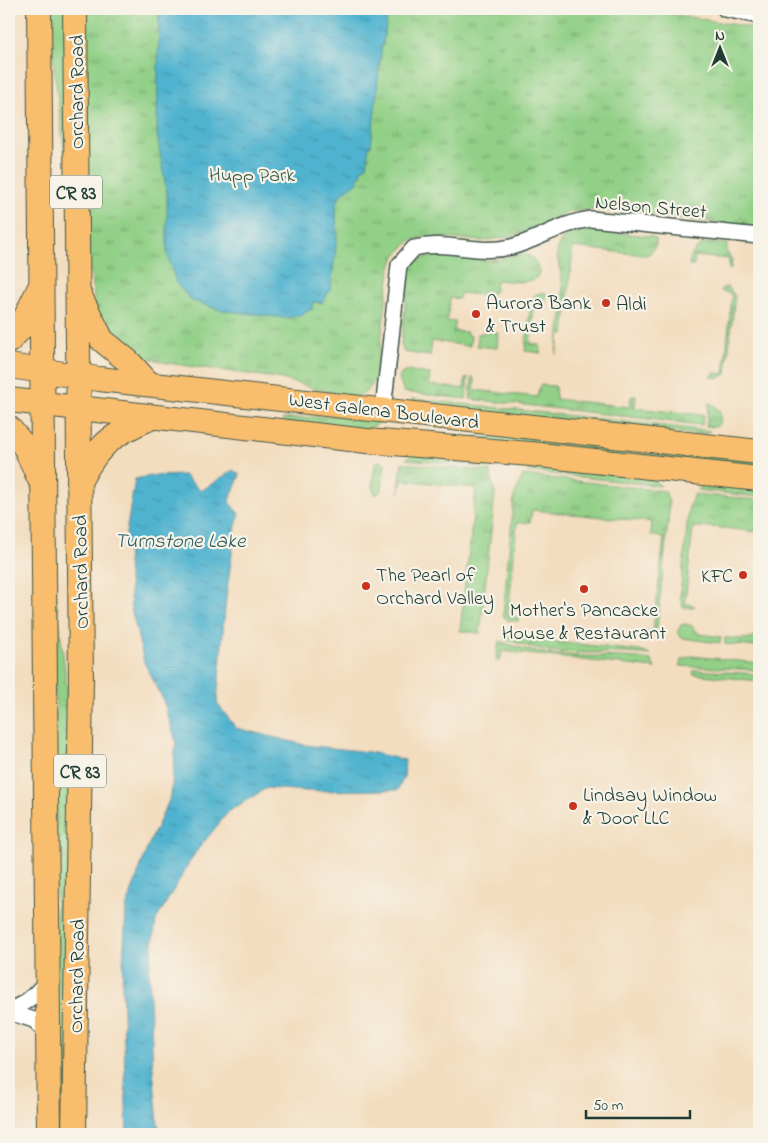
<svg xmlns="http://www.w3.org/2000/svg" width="768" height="1143" viewBox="0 0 768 1143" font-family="'Indie Flower',sans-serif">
  <defs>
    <pattern id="grass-tufts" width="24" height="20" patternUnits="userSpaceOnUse" patternTransform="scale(1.25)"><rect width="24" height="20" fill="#92d087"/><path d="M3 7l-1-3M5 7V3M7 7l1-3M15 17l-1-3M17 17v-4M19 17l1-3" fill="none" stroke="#77aa6f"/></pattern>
    <pattern id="water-ripples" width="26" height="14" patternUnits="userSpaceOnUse" patternTransform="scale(1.25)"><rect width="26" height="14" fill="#50b3cf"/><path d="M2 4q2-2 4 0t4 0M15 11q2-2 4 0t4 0" fill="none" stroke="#4293a9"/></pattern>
  </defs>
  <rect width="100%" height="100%" fill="#f7f3e8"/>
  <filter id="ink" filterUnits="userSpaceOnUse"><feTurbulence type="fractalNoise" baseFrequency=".02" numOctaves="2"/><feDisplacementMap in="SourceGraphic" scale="10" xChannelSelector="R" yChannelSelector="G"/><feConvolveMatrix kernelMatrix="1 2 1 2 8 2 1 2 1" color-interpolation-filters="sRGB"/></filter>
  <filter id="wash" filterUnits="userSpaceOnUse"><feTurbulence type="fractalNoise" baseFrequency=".0096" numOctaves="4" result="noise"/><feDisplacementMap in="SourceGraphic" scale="20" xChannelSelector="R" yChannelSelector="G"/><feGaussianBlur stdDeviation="1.12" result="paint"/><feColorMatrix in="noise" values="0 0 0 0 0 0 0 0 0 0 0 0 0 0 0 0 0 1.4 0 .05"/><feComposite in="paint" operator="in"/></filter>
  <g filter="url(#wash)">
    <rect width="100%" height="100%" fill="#f3ddbf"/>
    <g fill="url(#grass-tufts)" stroke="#58865e">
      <polygon points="9,9 12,297 9,300"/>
      <polygon points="48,9 66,9 65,160 48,14"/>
      <path d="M84,9H644L759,29V228L601,209L569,212L514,236L482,241L426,236L410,241L395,256L390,270L376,380C370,389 362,397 350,398L278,378L167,363L132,354L109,339L96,311L88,254Z"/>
      <path d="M587,230L651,236L656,239V245L649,254L643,255L573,247L564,334H560L556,355C559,334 564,312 563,292C562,260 541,237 587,230Z"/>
      <path d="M707,243L727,244V252L732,260L731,268L729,270V259L695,256L694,266H689C689,255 696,246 707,243Z"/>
      <path d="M523,254C534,255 538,264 539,274L534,280L518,282L496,280L495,291L491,293V296L460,293L459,299L450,298L447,321L455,322L454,331L467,332V335L471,336L470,346L432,341L430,356L404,352L401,344L409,270C423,244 468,262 492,260C503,259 513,254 523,254Z"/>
      <polygon points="728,287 735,296 726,374 719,378 711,377 714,373 724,374 732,294 721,291 722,288"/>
      <polygon points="540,293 546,293 545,308 534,309 530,343 540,345 541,353 525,351 531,302 535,295"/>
      <polygon points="488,331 498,333 497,348 477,346 478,334"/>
      <polygon points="407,371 430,374 429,385 464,389 465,379 468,377 466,399 404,392 399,379 401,374"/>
      <polygon points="472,377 475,380 474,390 537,397 540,385 555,386 556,399 630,407 631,397 636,395 635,408 704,415 702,425 470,399"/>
      <polygon points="413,399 426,400 710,431 699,435 417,404 411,400"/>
      <path d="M709,403C720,407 725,418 716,427L706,426Z"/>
      <polygon points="345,415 384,420 363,432 283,423 283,419"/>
      <polygon points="454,436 550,437 759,459 759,470 453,440"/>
      <polygon points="413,454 480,461 487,467 406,459"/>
      <polygon points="378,461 385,463 382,490 376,495 372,488 375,464"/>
      <polygon points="402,463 490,471 495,494 480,633 460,631 476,488 402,480 399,493"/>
      <polygon points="535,465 652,479 661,486 527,471"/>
      <path d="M523,475L665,491L669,502V512L657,628C654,635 647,637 640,633L641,631H653L664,538L651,535L652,522L532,510L530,522L517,523L508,615L520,618L518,621L508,620L503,616L514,496Z"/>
      <polygon points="704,485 759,488 759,497 697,490"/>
      <polygon points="694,494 759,500 759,532 713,527 693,527 685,603 695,606 691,608 683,607 680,597 689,507"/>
      <polygon points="55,589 72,729 67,1134 57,1134"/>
      <polygon points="759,620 759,647 725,644 725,638 751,639 757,632"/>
      <polygon points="685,624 692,626 699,634 721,637 720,643 682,638 677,633 681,625"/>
      <path d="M506,636L640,651L650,655C619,651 589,654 559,652C541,650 522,645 505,639Z"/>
      <path d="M499,641C519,648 541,654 563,655C593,657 621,655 651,660L655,668L502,651L500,661H498L496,659Z"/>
      <polygon points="691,656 759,663 759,670 680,666 682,660"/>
      <polygon points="694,670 759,674 759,681 693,674"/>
    </g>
    <g fill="url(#water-ripples)" stroke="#387882">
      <path d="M159,9H386C388,24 383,38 381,53C377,84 375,114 371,145C366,150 369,159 367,166L361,169L362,175L358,177V182L340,195L336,206L337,239L332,279L330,290L322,303L313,302L312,310H308L303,315L285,318L221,310L192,301L176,283L167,253V194L157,135Z"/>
      <polygon points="233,470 240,475 229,502 240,515 236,525 226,597 217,703 236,728 305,745 369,752 405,760 404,777 398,790 306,791 267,788 229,811 195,853 156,920 149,973 153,1069 159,1134 127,1134 122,984 126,908 148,846 171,796 176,741 162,697 144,662 131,608 126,533 135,479 150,476 184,475 201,491"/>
    </g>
  </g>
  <g filter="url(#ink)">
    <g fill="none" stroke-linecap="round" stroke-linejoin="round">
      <g stroke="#3f5549" stroke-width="18">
        <g id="minor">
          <polyline points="725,9 759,16"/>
          <path d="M383,410L399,265L414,248C447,240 477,255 511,247C539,240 560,223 591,219L759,236"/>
          <path d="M9,1010C26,1004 35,995 47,981"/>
          <polyline points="9,1012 34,1020 48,1033"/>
        </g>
      </g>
      <g stroke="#3f5549" stroke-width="26">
        <g id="primary">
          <polyline points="39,9 49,1134"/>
          <polyline points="80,296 102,340 129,362 149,384"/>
          <polyline points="9,341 20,329 39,289"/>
          <polyline points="9,366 99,379 759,452"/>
          <polyline points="9,400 367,441 531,454 759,479"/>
          <polyline points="9,428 25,447 41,482"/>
          <path d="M79,482C99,444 111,435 150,418"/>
          <polyline points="74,1134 81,680 75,9"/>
        </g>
      </g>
      <use href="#minor" stroke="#fff" stroke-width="15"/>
      <use href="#primary" stroke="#f9be6d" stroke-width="24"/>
    </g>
  </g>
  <g fill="#c8321e" stroke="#f7f3e8" stroke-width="2">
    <circle cx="606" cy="303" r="5"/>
    <circle cx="476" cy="314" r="5"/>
    <circle cx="743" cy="575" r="5"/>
    <circle cx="366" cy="586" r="5"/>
    <circle cx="584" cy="589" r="5"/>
    <circle cx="573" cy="806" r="5"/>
  </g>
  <g text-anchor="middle" stroke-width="4.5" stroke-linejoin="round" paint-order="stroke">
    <g fill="#f7f3e8" stroke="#60746a" stroke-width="1">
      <rect x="50" y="175.5" width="52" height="33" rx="4"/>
      <rect x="54" y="754.5" width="52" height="33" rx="4"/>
    </g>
    <g font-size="19" font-weight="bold" fill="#1f3d34">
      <text x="76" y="199">CR 83</text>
      <text x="80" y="778">CR 83</text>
    </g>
    <g font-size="20" fill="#1f3d34" stroke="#f7f3e8">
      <text transform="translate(76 92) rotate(-90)" y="7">Orchard Road</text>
      <text transform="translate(651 206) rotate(5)" y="7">Nelson Street</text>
      <text transform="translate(384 410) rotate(7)" y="7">West Galena Boulevard</text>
      <text transform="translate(80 572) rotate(-91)" y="7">Orchard Road</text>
      <text transform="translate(76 976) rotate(-89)" y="7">Orchard Road</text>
    </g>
    <g font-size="20" fill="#365a45" stroke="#f7f3e8">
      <text x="252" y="181">Hupp Park</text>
    </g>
    <g font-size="20" fill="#1f3d34" stroke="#f7f3e8" text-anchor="start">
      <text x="486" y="309">Aurora Bank<tspan x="486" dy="23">&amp; Trust</tspan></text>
      <text x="616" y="310">Aldi</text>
      <text x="376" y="581">The Pearl of<tspan x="376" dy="23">Orchard Valley</tspan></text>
      <text x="733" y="582" text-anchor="end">KFC</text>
      <text x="584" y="616" text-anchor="middle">Mother's Pancacke<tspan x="584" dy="23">House &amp; Restaurant</tspan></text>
      <text x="583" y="801">Lindsay Window<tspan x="583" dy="23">&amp; Door LLC</tspan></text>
    </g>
    <g font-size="21" font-style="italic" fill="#2b5a5b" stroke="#f7f3e8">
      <text x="180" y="547">Turnstone Lake</text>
    </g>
  </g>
  <rect width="768" height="1143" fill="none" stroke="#f7f3e8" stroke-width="30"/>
  <g transform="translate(720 48)" stroke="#f7f3e8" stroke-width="4" paint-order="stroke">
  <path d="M0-4L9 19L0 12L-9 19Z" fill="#1f3d34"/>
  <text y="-8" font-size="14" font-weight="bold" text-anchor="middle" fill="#1f3d34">N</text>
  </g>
  <path d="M586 1110v8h104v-8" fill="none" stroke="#1f3d34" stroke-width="2.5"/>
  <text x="593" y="1110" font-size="15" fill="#1f3d34" stroke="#f7f3e8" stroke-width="4" paint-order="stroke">50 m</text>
</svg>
